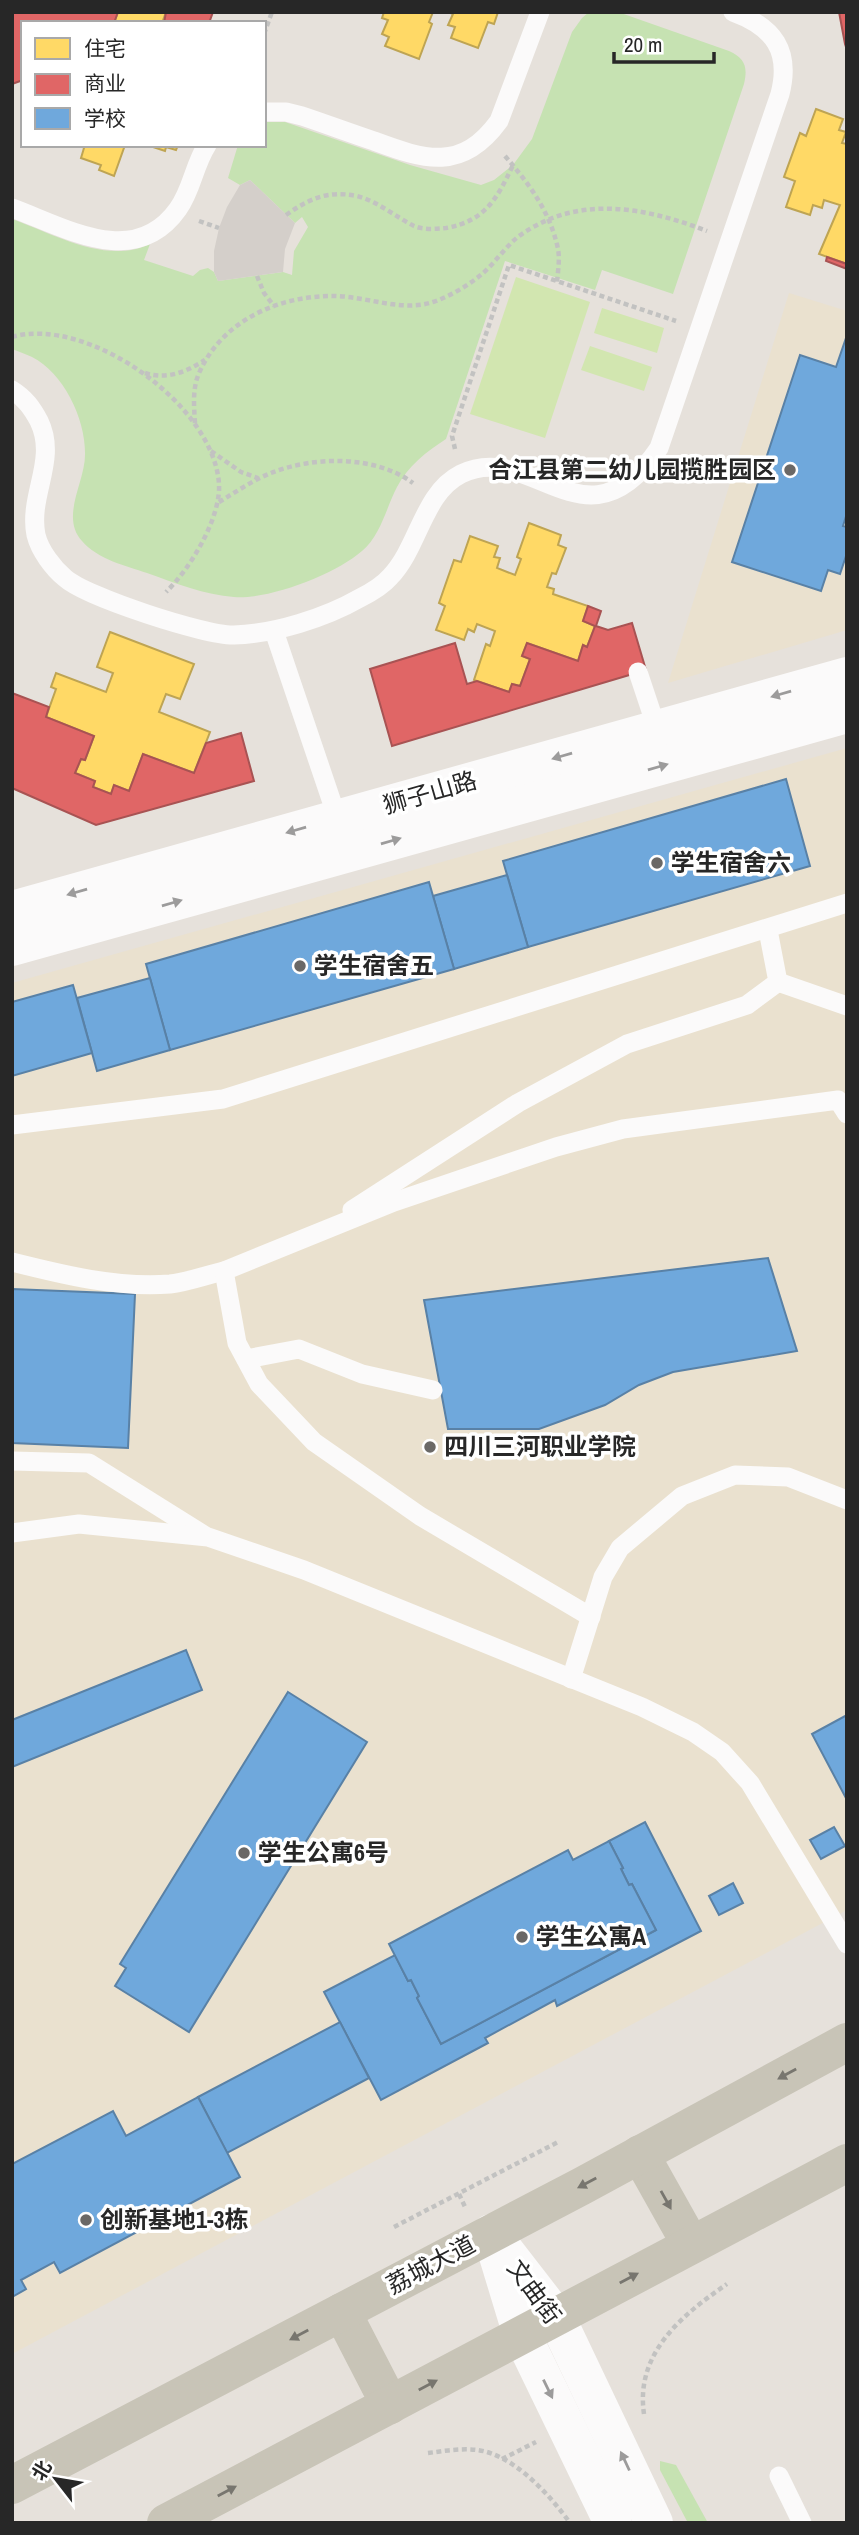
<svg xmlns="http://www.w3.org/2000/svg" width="859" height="2535" viewBox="0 0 859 2535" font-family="'Archivo Narrow','Noto Sans SC',sans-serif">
  <rect width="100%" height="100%" fill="#e6e1db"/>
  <g fill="#eae1cf">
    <polygon points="789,293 847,311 847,630 668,683"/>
    <polygon points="847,748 847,1910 12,2354 12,983"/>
  </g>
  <g fill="#c6e2b2">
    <path d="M589,12H618L729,51C745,58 748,67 744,84L673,294L602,270L595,290L505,261L446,439C426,452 408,466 397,487C386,508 381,535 362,551C336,574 269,600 234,597C205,595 175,583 147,573C126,566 97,559 82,541C60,517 85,482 85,455C86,420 64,373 32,357C26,354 19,352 12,349V219C54,234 106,265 150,244L144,260L193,276L200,270L208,268L214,272L218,281L283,272L292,275L294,251L308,227L302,217L295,223L250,180L240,185L228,178L238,145H264V122H285L410,165L481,185L494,180L513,165L532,139L572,32L582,18Z"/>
    <polygon points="660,2461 676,2465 708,2523 688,2523 660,2470"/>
  </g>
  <g fill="#d2e6b0">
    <polygon points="516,277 590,302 545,438 470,414"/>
    <polygon points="602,308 664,328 657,353 594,333"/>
    <polygon points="590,346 652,367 644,391 581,370"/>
  </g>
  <polygon fill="#d4cfca" points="250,180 295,223 285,249 283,272 218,281 214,272 214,251 219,228 227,207 240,185"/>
  <g fill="#ffd966" stroke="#bea453" stroke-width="2">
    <polygon points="118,12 166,12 162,23 114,23"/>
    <polygon points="384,12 433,12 429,22 432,24 419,59 385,46 389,37 382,34 388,20 382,18"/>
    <polygon points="448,12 498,12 494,24 488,22 478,48 451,38 455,27 448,25 453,14"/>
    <polygon points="816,109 843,119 839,130 846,132 842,143 847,144 847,264 819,254 840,205 824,200 822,208 813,205 810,215 786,207 795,181 784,177 800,133 806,136"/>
    <polygon points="80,145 125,145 114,176 99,170 101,165 81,158 84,148"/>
    <polygon points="147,145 178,145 176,150 166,147 165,151"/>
    <polygon points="529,523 561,535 558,545 566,548 556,574 552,573 547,587 554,589 553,594 588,606 583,621 595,626 587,647 583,645 578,661 527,643 522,656 530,659 520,686 512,684 509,692 474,680 486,644 490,646 495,631 477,624 474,632 468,629 464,640 436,630 445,606 439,603 454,560 461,562 470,536 498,546 494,557 500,558 497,568 515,575 521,559 517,557"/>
    <polygon points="110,632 194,664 180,699 166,694 159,712 210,732 194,773 143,754 129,791 114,785 111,794 93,787 95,781 75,773 81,759 85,760 94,736 46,717 56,689 51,687 56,673 106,692 113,673 97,667"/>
  </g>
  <g fill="#e06666" stroke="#a85353" stroke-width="2">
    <polygon points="12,12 118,12 114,23 23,23 23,80 12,84"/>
    <polygon points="166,12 213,12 209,23 164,23"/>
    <polygon points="839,12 847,12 847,50 845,44"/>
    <polygon points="827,257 847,264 847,269 826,261"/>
    <polygon points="588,606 601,611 596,626 608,630 632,623 646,670 392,746 370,669 455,643 467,684 477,681 509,692 512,684 520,686 530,659 522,656 527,643 578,661 583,645 587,647 595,626 583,621"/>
    <polygon points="12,693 49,707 46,717 94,736 85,760 81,759 75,773 95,781 93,787 111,794 114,785 129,791 143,754 194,773 206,743 241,733 254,781 96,825 12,788"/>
  </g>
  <g fill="#6fa8dc" stroke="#5981a6" stroke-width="2">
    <polygon points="847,335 847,513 843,526 847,527 847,553 840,574 828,570 821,591 732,562 800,355 836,367"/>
    <polygon points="786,779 810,866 528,947 503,861"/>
    <polygon points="507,875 528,947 454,969 433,896"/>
    <polygon points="429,882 454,969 170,1050 146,964"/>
    <polygon points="150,978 170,1050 97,1071 77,998"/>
    <polygon points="73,985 92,1053 12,1076 12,1002"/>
    <polygon points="768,1258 797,1351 673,1372 639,1385 605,1405 539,1429 448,1429 424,1300"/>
    <polygon points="12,1289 135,1294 128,1448 12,1443"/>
    <polygon points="186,1650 202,1690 12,1767 12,1720"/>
    <polygon points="288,1692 367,1742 189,2032 115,1986 126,1968 120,1964"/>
    <polygon points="847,1715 847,1800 812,1734"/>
    <polygon points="645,1822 701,1931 557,2006 555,2000 485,2038 488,2043 381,2100 324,1992 395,1955 408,1981 411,1980 419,1996 417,1998 441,2044 656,1930 632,1884 629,1885 621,1869 623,1868 609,1841"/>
    <polygon points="834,1827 845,1846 821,1859 810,1840"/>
    <polygon points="609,1841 623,1868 621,1869 629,1885 632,1884 656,1930 441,2044 417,1998 419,1996 411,1980 408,1981 389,1944 568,1850 573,1860"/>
    <polygon points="733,1883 743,1903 719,1915 709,1896"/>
    <polygon points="340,2022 369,2078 227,2153 198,2097"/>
    <polygon points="198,2097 240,2177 60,2273 54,2262 21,2280 26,2289 12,2297 12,2164 113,2111 126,2136"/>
  </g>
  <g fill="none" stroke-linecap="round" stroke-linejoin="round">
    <g stroke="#c2c2c1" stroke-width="4.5" stroke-dasharray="5 3.5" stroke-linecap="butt">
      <polyline points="264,34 272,12"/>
      <path d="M505,156C529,184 550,211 558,249C560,259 558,271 557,282"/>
      <path d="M286,215C309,199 327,190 357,196C377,201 396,217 414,226C423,230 436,229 446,228C485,221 497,199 513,165"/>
      <polyline points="199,221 219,228"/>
      <polyline points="257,276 264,293 274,306"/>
      <path d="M12,337C88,315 214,405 219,484C221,518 190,569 166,592"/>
      <path d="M145,373C167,380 186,372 205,360"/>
      <path d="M195,423C194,406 192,387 200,371C224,319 281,295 336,296C369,297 404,313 436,301C452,295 469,285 482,274C495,263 505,247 519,236C578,194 644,207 707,231"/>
      <polyline points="455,449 452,436 509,265 676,321"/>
      <polyline points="211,451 241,472 258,478"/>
      <path d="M219,502C236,492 253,480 271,473C314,456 375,455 413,483"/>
      <polyline points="459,2194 466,2209"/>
      <polyline points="394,2227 560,2141"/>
      <path d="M644,2414C635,2353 682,2315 727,2284"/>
      <path d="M428,2453C444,2451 461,2448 477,2450C513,2454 550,2495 570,2523"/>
      <polyline points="502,2459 536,2442"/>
    </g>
    <g stroke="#fbfafa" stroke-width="19">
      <path d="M264,112H286L302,116C326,124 350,133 374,141C425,160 462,172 499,121L540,12"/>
      <path d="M12,208C66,228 135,270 178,209C192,190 194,165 207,145"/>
      <path d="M12,390C25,398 32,408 39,421C58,460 28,495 36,535C40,551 53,568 65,578C86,597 206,636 234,635C274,634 325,618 360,598C370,593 383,585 390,577C419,547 423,493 461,474C532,439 586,556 659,448L780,94C791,51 774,27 733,12"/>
      <polyline points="274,631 340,826"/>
      <polyline points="638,672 657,729"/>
      <polyline points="778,982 847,1006"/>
      <polyline points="12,1125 223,1099 847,903"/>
      <polyline points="352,1210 518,1103 627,1044 747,1005 778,982 768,930"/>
      <path d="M12,1262C64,1275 116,1288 170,1284C188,1282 206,1275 224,1271"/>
      <polyline points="246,1359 299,1349 362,1374 433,1390"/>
      <polyline points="12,1461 89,1463 204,1535"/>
      <polyline points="12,1533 79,1524 208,1537 304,1570 642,1707 693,1732 722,1752 750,1783 847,1944"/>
      <polyline points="591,1617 420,1516 314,1442 259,1384 237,1343 224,1271 394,1202 556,1147 623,1129 838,1100 847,1114"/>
      <polyline points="571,1679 603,1577 620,1548 682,1496 735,1475 788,1477 847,1500"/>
      <polyline points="779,2476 802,2523"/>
    </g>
    <g stroke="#fbfafa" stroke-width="38">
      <polyline points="12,910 847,676"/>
      <polyline points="12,947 847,714"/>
      <polyline points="491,2233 556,2317 654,2523"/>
      <polyline points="498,2256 522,2335 613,2523"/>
    </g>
    <g stroke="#c8c4b7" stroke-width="38">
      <polyline points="640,2154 691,2245"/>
      <polyline points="342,2312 390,2405"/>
      <polyline points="12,2485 582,2186 847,2042"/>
      <polyline points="166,2523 847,2163"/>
    </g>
  </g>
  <defs><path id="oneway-solid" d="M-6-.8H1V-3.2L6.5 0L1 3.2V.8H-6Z" transform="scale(1.75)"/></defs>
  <g fill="#9c9b9b">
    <use href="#oneway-solid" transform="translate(781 694) rotate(164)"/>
    <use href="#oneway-solid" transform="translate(562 756) rotate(164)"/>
    <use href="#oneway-solid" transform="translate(658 767) rotate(-16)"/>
    <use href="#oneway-solid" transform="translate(296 830) rotate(164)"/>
    <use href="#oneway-solid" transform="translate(391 841) rotate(-16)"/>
    <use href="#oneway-solid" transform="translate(77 892) rotate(164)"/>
    <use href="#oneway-solid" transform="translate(172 903) rotate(-16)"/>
    <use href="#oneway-solid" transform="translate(548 2389) rotate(64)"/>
    <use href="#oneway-solid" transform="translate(625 2461) rotate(-115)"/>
  </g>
  <g fill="#78766f">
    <use href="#oneway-solid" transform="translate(787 2074) rotate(151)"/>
    <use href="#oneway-solid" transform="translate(587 2183) rotate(152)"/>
    <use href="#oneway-solid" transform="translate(666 2200) rotate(61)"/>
    <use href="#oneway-solid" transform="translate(629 2278) rotate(-28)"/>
    <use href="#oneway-solid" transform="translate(299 2335) rotate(152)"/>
    <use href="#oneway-solid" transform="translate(428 2385) rotate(-28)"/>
    <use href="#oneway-solid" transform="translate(227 2491) rotate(-28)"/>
  </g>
  <g fill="#6a6866" stroke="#fff" stroke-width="2.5">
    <circle cx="790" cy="470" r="7"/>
    <circle cx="657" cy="863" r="7"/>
    <circle cx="300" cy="966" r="7"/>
    <circle cx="430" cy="1447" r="7"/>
    <circle cx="244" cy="1853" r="7"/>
    <circle cx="522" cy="1937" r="7"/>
    <circle cx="86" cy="2220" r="7"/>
  </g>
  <g text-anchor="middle" stroke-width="7" stroke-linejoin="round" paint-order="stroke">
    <g font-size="24" font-weight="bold" fill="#272727" stroke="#fff" text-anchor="start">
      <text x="776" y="478" text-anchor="end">合江县第二幼儿园揽胜园区</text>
      <text x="671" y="871">学生宿舍六</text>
      <text x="314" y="974">学生宿舍五</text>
      <text x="444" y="1455">四川三河职业学院</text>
      <text x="258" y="1861">学生公寓6号</text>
      <text x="536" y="1945">学生公寓A</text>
      <text x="100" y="2228">创新基地1-3栋</text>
    </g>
    <g font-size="24" fill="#272727" stroke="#fff">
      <text transform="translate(430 793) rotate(-16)" y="8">狮子山路</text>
      <text transform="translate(431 2265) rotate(-28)" y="8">荔城大道</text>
      <text transform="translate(534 2292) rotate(54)" y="8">文曲街</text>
    </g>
  </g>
  <rect width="859" height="2535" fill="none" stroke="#272727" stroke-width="28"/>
  <rect x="21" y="21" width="245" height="126" fill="#ffffff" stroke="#a9a9a9" stroke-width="2"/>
  <rect x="35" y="38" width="35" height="21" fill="#ffd966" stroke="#a9a9a9" stroke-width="2"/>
  <text x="84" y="56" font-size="21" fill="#272727">住宅</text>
  <rect x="35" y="74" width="35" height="21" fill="#e06666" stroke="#a9a9a9" stroke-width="2"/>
  <text x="84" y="91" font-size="21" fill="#272727">商业</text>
  <rect x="35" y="108" width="35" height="21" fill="#6fa8dc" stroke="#a9a9a9" stroke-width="2"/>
  <text x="84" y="126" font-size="21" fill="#272727">学校</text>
  <g transform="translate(56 2479) rotate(301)" stroke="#ffffff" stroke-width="5" paint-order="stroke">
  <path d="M0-5L12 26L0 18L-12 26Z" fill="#272727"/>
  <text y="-10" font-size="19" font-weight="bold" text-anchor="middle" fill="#272727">北</text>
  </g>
  <path d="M614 52v10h100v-10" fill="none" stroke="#272727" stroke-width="3.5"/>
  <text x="624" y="52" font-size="21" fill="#272727" stroke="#ffffff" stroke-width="5" paint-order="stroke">20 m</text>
</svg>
